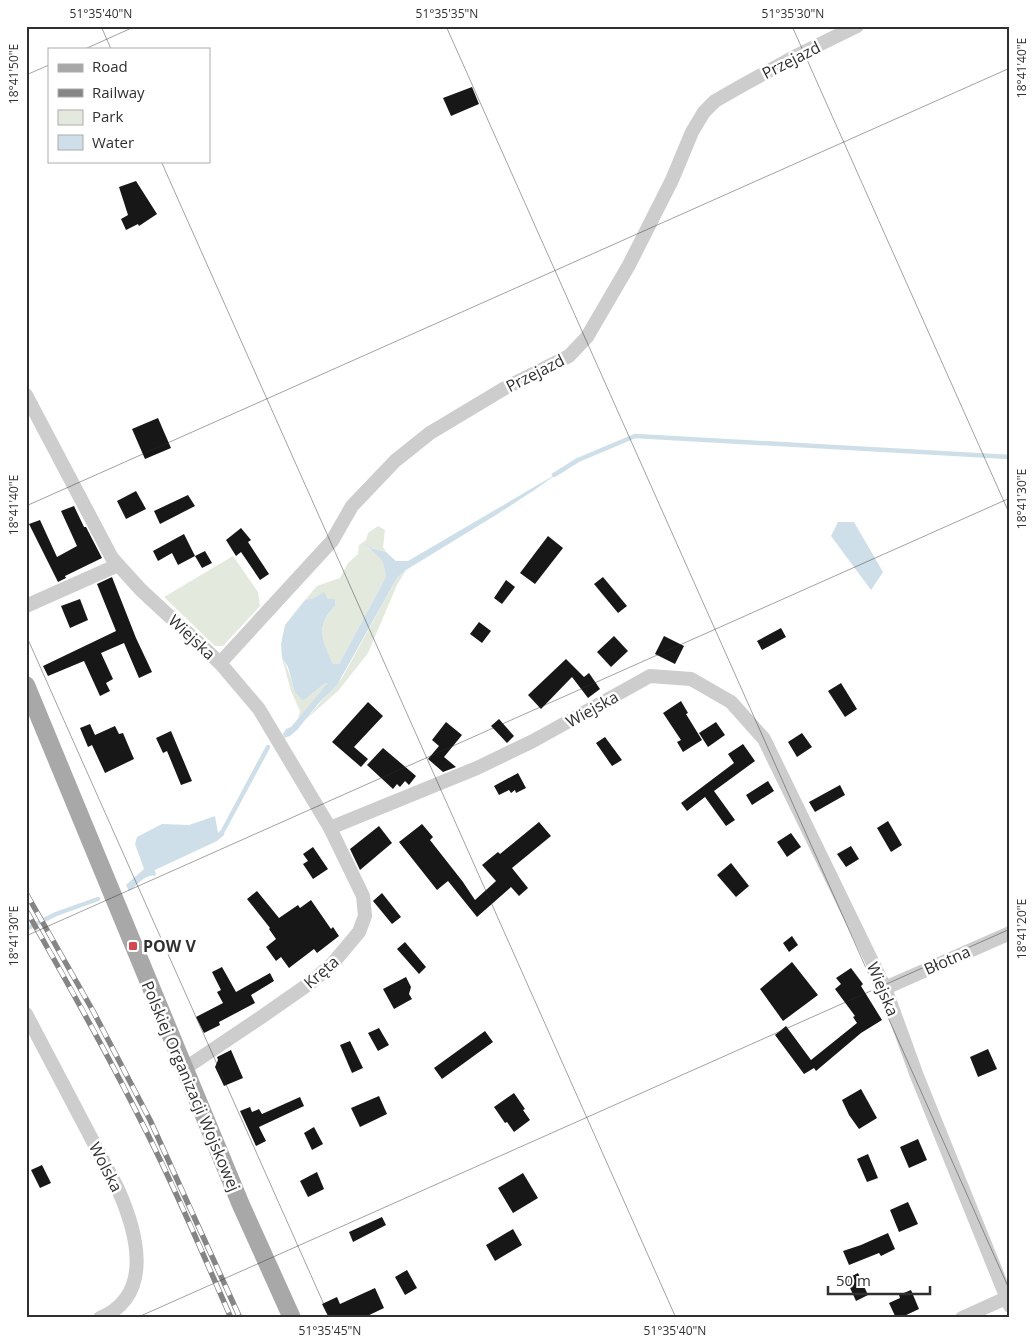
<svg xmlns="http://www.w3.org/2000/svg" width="1036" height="1344" viewBox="0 0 1036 1344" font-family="'Open Sans',sans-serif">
  <rect width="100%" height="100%" fill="#fff"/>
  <g fill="#e3e9dd">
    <path d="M378,526L385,530L383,547L386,552L371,548L366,545L369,549L380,556L384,563L386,577L339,664H333C322,640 315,628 335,606L323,593L314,598L305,600L317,586L340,578L348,563L358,554L359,545L366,540L368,533Z"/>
    <polygon points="233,556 258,592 260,606 223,646 215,646 164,597"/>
    <polygon points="406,570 397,585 368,653 338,691 305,720 342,678 397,578"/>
    <path d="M282,658C291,673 292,688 303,701L323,685L329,683L298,719L300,711L291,691Z"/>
  </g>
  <g fill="#cedfe9">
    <path d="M558,473L536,489L496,515L406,570L397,578L337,685L318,704L297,730L290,736L284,738L283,734L286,729L291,727L328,683L323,685L303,701L295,692L288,667L282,658L281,644L285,625L305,600L314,598L324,592L328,599H335V606C315,627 322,640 333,664H339L386,577C383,553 378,559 364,543L371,548L386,552L396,561H408Z"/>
    <polygon points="838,522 854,522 883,572 871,590 831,536"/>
    <path d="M215,816L218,833L226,825L224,835L217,841L155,870L156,876C145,873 137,886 129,891L126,885L144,869L135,844L137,837L162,824L189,825Z"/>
  </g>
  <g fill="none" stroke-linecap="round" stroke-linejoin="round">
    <g stroke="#cedfe9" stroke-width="4.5">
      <polyline points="554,475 578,460 635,436 1010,457"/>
      <polyline points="224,829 268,747"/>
      <polyline points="26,929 56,914 98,899"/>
    </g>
  </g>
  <g fill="#171717">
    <polygon points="472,87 479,104 451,116 443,98"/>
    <polygon points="136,181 157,214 139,226 138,224 126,230 121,219 128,215 119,187"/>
    <polygon points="158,418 171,448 145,459 132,429"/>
    <polygon points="136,491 146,509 126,519 117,501"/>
    <polygon points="188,495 195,506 160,524 154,511"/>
    <polygon points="74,506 84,527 86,527 102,558 65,576 66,578 58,582 29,524 40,520 57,557 77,546 61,511"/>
    <polygon points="241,528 251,540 248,542 269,574 260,580 241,552 236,556 226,540"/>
    <polygon points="184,534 195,556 178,565 172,553 158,561 153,551"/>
    <polygon points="548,536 563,548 535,584 520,573"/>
    <polygon points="205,551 212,563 202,568 195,556"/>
    <polygon points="112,577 136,638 152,672 139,678 124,643 101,653 113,679 106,683 110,691 100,696 84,661 48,676 43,666 116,631 97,584"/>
    <polygon points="603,577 627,606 618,613 594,584"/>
    <polygon points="506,580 515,587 502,604 494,598"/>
    <polygon points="80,599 88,620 70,628 61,606"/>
    <polygon points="479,622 491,631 482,643 470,634"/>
    <polygon points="781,628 786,637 762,650 757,641"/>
    <polygon points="614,636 628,651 611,667 597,652"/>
    <polygon points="664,636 684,646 675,664 655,654"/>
    <polygon points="566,659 584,677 589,673 600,689 588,698 572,677 541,709 528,695"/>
    <polygon points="841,683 857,709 845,717 828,691"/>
    <polygon points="681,701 688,713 686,714 702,740 683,752 677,742 681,740 663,713"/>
    <polygon points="368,702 383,716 354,747 368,759 361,767 332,742"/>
    <polygon points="499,719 514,736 507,743 491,726"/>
    <polygon points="446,722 462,735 444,757 456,767 443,772 428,759 439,746 432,740"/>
    <polygon points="716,722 725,735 708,747 699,733"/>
    <polygon points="90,724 95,735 115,726 119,734 123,733 134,759 105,773 92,745 88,747 80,728"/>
    <polygon points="171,731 192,781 181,785 167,751 163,753 156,738"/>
    <polygon points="802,733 812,747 797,757 788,742"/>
    <polygon points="605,737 622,760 612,766 596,743"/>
    <polygon points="743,744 755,761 714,791 735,820 726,826 705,797 687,811 681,803 734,763 728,754"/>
    <polygon points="383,748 416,776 409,785 405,781 400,787 397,784 393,789 367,765"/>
    <polygon points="518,773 526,788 516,793 515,790 511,793 509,790 499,795 494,786"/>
    <polygon points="768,781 774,791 752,805 746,795"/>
    <polygon points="840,785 845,795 815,812 809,802"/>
    <polygon points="888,821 902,845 891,852 877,828"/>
    <polygon points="539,822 551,836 512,868 528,888 519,896 511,887 477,917 448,881 437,890 399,842 422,824 433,837 430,840 463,882 475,900 496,881 482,865 498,852 500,854"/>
    <polygon points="379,826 392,843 360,870 350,849"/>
    <polygon points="791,833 801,847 787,857 777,842"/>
    <polygon points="851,846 859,859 846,867 837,854"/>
    <polygon points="313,847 328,869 313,879 303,864 308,861 303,854"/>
    <polygon points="731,863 749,886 736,897 717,875"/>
    <polygon points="257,891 279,918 298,905 300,908 311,900 331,929 333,927 339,936 317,953 314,949 289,968 281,957 276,961 266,947 276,939 269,929 270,928 247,899"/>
    <polygon points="382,893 401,917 392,924 373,901"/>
    <polygon points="792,936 798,945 789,952 783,943"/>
    <polygon points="405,942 426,967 419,974 397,949"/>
    <polygon points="792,962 818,995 783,1021 760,989"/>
    <polygon points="222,967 236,992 270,973 274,981 251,995 255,1003 219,1022 220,1025 204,1033 196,1017 223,1003 217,992 221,990 212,972"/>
    <polygon points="851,968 863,984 861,986 882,1020 861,1033 816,1071 814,1068 804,1074 775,1035 786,1026 811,1060 857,1023 853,1017 855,1016 835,989 841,984 836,978"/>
    <polygon points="406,977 411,987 409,994 412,999 394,1009 383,989"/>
    <polygon points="379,1028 389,1045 378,1051 368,1033"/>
    <polygon points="485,1031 493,1042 442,1079 434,1068"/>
    <polygon points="350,1041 363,1068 352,1073 340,1045"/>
    <polygon points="988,1049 997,1069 978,1077 970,1057"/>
    <polygon points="231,1050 243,1078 224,1086 215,1067 218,1060 217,1057"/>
    <polygon points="861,1089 877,1118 859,1129 849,1115 842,1100"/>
    <polygon points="514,1093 525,1109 523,1110 530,1120 514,1132 507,1122 505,1123 494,1107"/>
    <polygon points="379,1096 387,1114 360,1127 351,1108"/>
    <polygon points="300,1097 304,1106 259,1127 266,1141 256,1146 240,1111 250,1107 252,1112 259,1109 262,1114"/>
    <polygon points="314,1127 323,1144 312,1150 304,1133"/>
    <polygon points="918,1139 927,1160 909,1168 900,1147"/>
    <polygon points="868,1154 878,1178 867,1182 857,1159"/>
    <polygon points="42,1165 51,1183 40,1188 31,1170"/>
    <polygon points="317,1172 324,1189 308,1197 300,1181"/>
    <polygon points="523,1173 538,1198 513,1213 498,1188"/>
    <polygon points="908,1202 918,1224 899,1232 890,1210"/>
    <polygon points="382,1217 386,1225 353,1242 349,1232"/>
    <polygon points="513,1229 522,1245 495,1261 486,1245"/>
    <polygon points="888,1233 895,1249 881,1256 879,1253 849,1265 843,1251 861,1245"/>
    <polygon points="407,1270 417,1288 405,1295 395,1277"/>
    <polygon points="858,1273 868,1295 856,1301 846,1279"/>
    <polygon points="375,1288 384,1308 363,1318 329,1318 322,1304 337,1297 340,1304"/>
    <polygon points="911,1290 919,1309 900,1318 896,1318 889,1303 900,1298 899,1295"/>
  </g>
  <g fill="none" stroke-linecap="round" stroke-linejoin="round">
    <g stroke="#cdcdcd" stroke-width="14">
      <polyline points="26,395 112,558 141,590 220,663 259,709 330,828 363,896 365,916 359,932 333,963 313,981 260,1018 184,1069"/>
      <polyline points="26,606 118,565"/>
      <polyline points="220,663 332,541 352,506 395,461 430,433 505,388 569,356 587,337 629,265 672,180 692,132 704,112 715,101 743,85 796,56 857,26"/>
      <polyline points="330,828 477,768 533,741 650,676 691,679 731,702 764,739 885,988 917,1076 1010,1306"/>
      <polyline points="885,988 1010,933"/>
      <path d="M26,1014L117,1187C136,1229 156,1295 100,1318"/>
      <polyline points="962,1318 1006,1298"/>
    </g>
    <polyline stroke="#a8a8a8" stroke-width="18" points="26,685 241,1205 292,1318"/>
    <g stroke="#858585" stroke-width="5.5">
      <g id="rail">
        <polyline points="26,893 93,1011 150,1120 240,1318"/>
        <path d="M26,910C66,980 105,1049 141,1121C174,1185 202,1252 231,1318"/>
      </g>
    </g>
    <use href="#rail" stroke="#fff" stroke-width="4" stroke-dasharray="11" stroke-linecap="butt"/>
  </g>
  <path fill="none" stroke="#303030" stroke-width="1" stroke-opacity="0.45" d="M101,26L111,49M446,26L1010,1291M792,26L1010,515M85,49L136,26M26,75L49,65M161,161L676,1318M26,506L1010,68M26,635L330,1318M26,936L1010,498M136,1318L1010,929"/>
  <rect fill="#d44650" stroke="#fff" stroke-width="2" x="128" y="941" width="10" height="10" rx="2.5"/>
  <g text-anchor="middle" stroke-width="5" stroke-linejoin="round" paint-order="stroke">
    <g font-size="16" fill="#303030" stroke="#fff">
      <text transform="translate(791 60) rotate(-27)" y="6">Przejazd</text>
      <text transform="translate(535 373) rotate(-27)" y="6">Przejazd</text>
      <text transform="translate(192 637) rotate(43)" y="6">Wiejska</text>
      <text transform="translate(592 709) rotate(-29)" y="6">Wiejska</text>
      <text transform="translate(947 960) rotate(-24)" y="6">Błotna</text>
      <text transform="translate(321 972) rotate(-41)" y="6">Kręta</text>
      <text transform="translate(883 989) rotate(67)" y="6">Wiejska</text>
      <text transform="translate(191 1086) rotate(67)" y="6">Polskiej Organizacji Wojskowej</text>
      <text transform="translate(106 1167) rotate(63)" y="6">Wolska</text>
    </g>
    <g font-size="16" font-weight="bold" fill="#303030" stroke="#fff" text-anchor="start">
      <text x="143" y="952">POW V</text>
    </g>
  </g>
  <rect width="1036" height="1344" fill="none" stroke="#ffffff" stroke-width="55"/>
  <rect x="48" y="48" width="162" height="115" fill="#ffffff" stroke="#acacac"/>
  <rect x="58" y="64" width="25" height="8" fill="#a8a8a8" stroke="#acacac"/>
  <text x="92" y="72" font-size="15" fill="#303030">Road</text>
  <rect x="58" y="89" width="25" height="8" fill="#858585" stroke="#acacac"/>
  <text x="92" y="98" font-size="15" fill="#303030">Railway</text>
  <rect x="58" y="110" width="25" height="15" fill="#e3e9dd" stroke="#acacac"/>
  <text x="92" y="122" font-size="15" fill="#303030">Park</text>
  <rect x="58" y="135" width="25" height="15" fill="#cedfe9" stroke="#acacac"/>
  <text x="92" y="148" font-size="15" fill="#303030">Water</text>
  <path d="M828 1286v8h102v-8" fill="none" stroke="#303030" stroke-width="2.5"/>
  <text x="836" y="1286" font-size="15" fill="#303030" stroke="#ffffff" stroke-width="4" paint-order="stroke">50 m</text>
  <rect x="28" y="28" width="980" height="1288" fill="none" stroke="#303030" stroke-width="2"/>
  <g font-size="12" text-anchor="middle" fill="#303030">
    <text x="101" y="18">51°35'40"N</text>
    <text x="447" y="18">51°35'35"N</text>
    <text x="793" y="18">51°35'30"N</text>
    <text transform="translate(1022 68) rotate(-90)" y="4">18°41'40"E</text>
    <text transform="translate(14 74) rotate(-90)" y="4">18°41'50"E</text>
    <text transform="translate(1022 499) rotate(-90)" y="4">18°41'30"E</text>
    <text transform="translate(14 505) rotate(-90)" y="4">18°41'40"E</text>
    <text transform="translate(1022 929) rotate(-90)" y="4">18°41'20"E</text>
    <text transform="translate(14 936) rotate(-90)" y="4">18°41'30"E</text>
    <text x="330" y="1335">51°35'45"N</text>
    <text x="675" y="1335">51°35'40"N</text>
  </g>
</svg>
